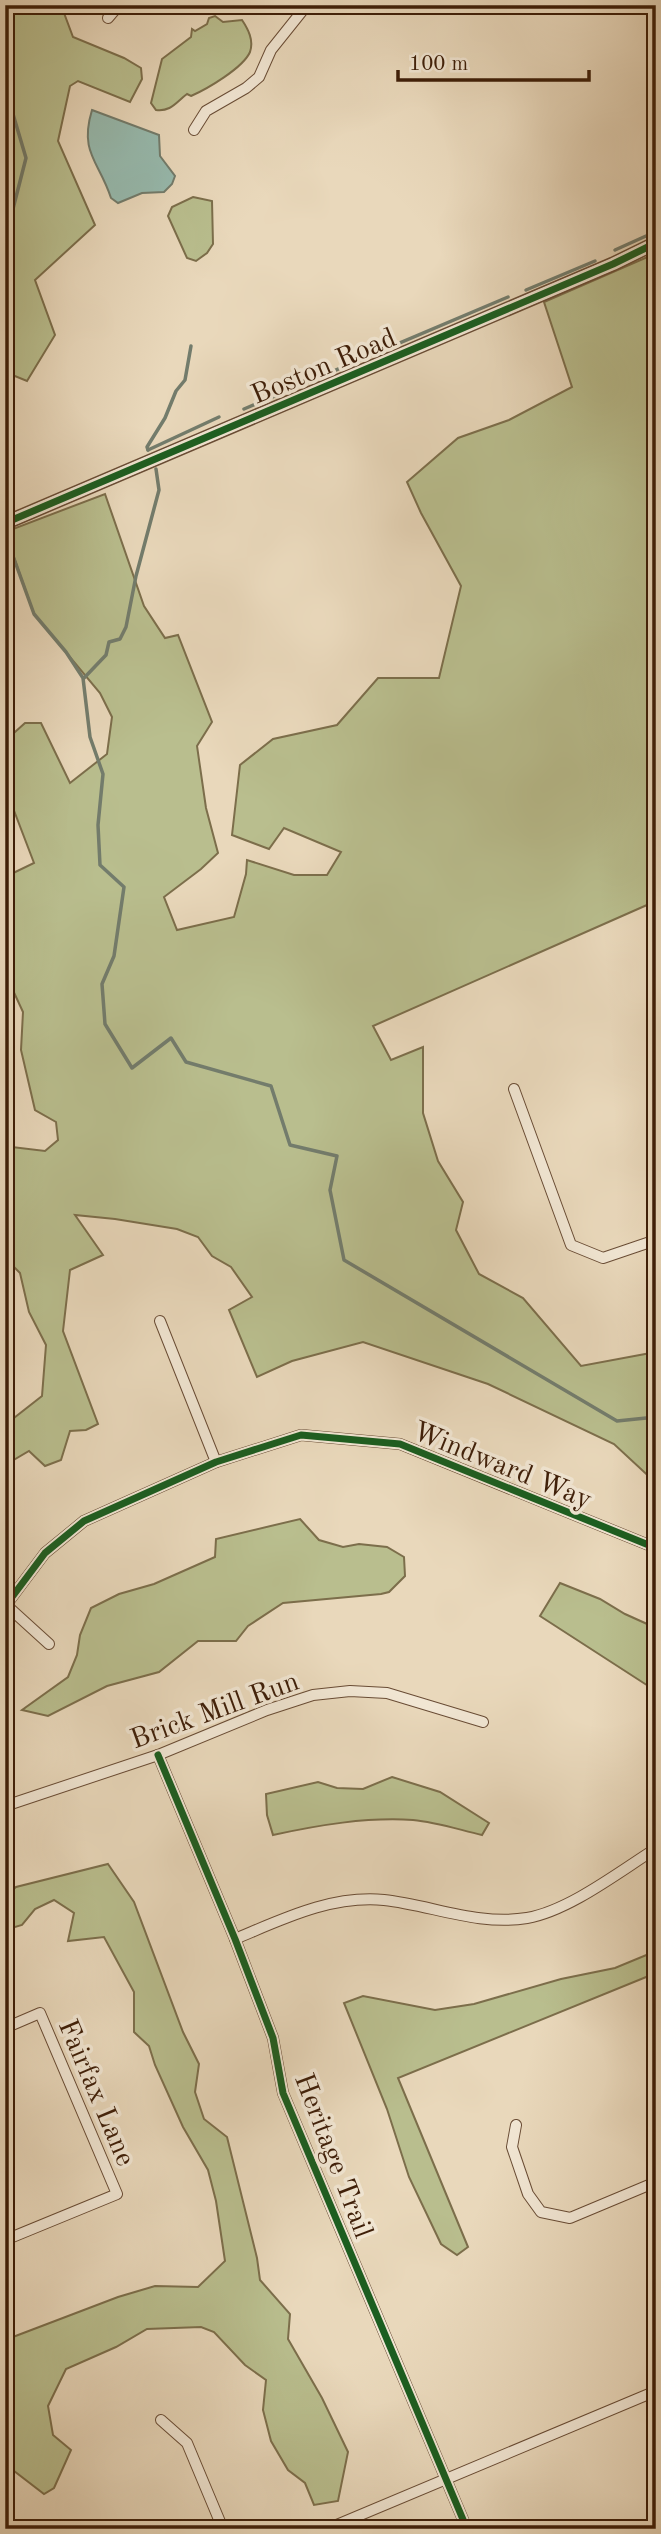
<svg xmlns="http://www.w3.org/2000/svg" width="661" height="2534" viewBox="0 0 661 2534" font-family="'Old Standard TT',serif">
  <rect width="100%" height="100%" fill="#e9d8bb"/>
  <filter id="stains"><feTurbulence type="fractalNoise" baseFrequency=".00286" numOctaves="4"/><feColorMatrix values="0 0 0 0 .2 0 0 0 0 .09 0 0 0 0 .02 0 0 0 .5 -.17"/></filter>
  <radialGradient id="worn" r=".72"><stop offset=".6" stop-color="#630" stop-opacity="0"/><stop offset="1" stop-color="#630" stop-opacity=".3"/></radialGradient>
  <g fill="#b9be8e" stroke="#7c6e4b" stroke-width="2">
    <polygon points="5,5 61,5 73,37 124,58 141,68 142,79 130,102 78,81 70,86 58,141 95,225 35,280 55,335 27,381 5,372"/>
    <path d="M215,16L223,22L242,20C248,29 254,40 250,52C243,68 207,89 191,96L187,94C176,102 171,112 156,110L151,103L162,59L191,37L192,29L195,31L207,24L209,18Z"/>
    <polygon points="193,197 212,201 213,244 207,253 196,261 187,258 168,216 172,207"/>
    <polygon points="652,255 656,260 656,901 373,1026 391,1060 423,1047 423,1113 438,1161 463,1202 456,1230 479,1274 523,1298 581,1366 656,1352 656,1483 614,1444 488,1384 363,1342 292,1361 257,1377 229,1310 252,1297 231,1267 212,1256 198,1237 177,1229 115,1219 75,1215 103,1255 70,1270 63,1331 98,1424 86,1430 70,1431 61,1460 45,1466 29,1451 5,1465 5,1425 42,1396 46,1345 29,1312 20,1273 5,1258 5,1151 12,1147 45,1151 58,1140 56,1122 35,1110 21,1050 23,1012 5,973 5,877 34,863 5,787 5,741 25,723 41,723 70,783 107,754 112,717 100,693 34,614 5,532 105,494 144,606 165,638 178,635 212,722 197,746 206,808 218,853 201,869 164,897 177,930 234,917 246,874 247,860 294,875 327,875 341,852 284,828 269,849 232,835 240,765 273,739 337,725 378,678 439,678 461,586 421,513 407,482 458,438 509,420 572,387 544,302"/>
    <polygon points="300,1519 319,1540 343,1547 359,1544 387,1547 404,1557 405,1576 389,1592 381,1594 283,1603 248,1626 236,1641 198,1641 159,1672 107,1686 48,1716 22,1710 68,1677 77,1655 80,1635 91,1608 119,1594 154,1584 215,1557 216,1539"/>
    <polygon points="560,1583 600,1599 625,1614 656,1628 656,1691 540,1616"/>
    <path d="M392,1777L440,1792L489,1823L482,1835C460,1830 436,1822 413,1820C366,1817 319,1825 273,1835L267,1815L266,1794L318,1782L337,1788L363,1789Z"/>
    <polygon points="108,1864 134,1902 183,2032 199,2064 195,2092 204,2119 227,2137 257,2258 260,2280 290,2314 288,2339 322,2398 348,2452 338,2501 314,2505 305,2483 288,2470 271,2441 263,2410 266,2380 245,2365 214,2332 201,2327 147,2329 116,2347 66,2369 48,2406 53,2435 71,2450 54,2488 44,2494 5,2464 5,2340 118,2297 155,2286 198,2287 225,2261 216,2201 208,2170 183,2127 155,2065 149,2046 134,2032 134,1992 104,1937 68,1941 74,1913 54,1900 35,1909 22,1925 5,1930 5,1896 16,1887"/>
    <polygon points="656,1951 656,1973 398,2078 468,2247 457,2255 441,2244 409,2177 387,2109 344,2003 363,1996 435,2010 474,2004 561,1979 615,1968"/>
  </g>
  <path fill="#97baae" stroke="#737c6c" stroke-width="2" d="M92,110L159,135L160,156L175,176L172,184L164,192L142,193L118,203L111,198C99,161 79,153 92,110Z"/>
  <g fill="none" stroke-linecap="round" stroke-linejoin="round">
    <g stroke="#737c6c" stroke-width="3.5">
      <polyline points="5,87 26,158 5,240"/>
      <polyline points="615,250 646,236"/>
      <polyline points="526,290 595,261"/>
      <polyline points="244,409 508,297"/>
      <polyline points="148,450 147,447 165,418 176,391 185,380 191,346"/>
      <polyline points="148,450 219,417"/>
      <polyline points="5,534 34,614 66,652 83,678 90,737 103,774 98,825 100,865 124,887 114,956 102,984 105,1024 132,1068 171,1038 186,1062 271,1086 290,1145 337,1156 330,1190 344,1260 617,1421 656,1417"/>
      <polyline points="84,678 106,655 109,642 120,639 126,627 136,576 159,490 156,469"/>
    </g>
    <g stroke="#694c35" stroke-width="12">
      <g id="minor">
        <polyline points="108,18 119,5"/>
        <polyline points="194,130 206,111 246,88 259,77 271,50 307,5"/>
        <polyline points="653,906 656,913"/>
        <polyline points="514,1089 571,1245 603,1258 656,1240"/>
        <polyline points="160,1321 216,1462"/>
        <polyline points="5,1604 49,1644"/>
        <polyline points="6,1605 45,1553 84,1521 216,1462 301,1435 400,1444 656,1548"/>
        <polyline points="158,1755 235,1939 273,2038 283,2093 467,2529"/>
        <polyline points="5,1806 158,1755 267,1710 313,1695 350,1691 387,1693 483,1722"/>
        <path d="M235,1939C283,1919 331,1895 384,1900C431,1905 478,1926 527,1918C567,1911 615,1875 649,1853"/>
        <polyline points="5,2028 40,2013 117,2194 5,2240"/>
        <polyline points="516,2125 512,2147 528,2194 541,2212 570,2218 656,2182"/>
        <polyline points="161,2420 187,2443 223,2529"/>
        <polyline points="327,2529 656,2391"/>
      </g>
    </g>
    <g stroke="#694c35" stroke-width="15">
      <polyline id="tertiary" points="5,523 613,264 656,243"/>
    </g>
    <use href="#minor" stroke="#f1e6d3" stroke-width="10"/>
    <use href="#tertiary" stroke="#f1e6d3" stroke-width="12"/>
    <g stroke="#f1e6d3" stroke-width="11">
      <g id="cycleway">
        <polyline points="5,523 613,264 656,243"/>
        <polyline points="6,1605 45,1553 84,1521 216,1462 301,1435 400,1444 656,1548"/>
        <polyline points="158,1755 235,1939 273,2038 283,2093 467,2529"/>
      </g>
    </g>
    <use href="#cycleway" stroke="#1b5e20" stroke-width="7"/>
  </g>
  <g text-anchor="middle" stroke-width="7" stroke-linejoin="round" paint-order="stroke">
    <g font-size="28" fill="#3e1e08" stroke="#f1e6d3">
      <text transform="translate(323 365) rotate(-23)" y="10">Boston Road</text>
      <text transform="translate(503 1464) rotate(22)" y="10">Windward Way</text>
      <text transform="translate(214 1709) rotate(-20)" y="10">Brick Mill Run</text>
      <text transform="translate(98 2092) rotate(67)" y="10">Fairfax Lane</text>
      <text transform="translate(335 2155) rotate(69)" y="10">Heritage Trail</text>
    </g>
  </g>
  <rect width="661" height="2534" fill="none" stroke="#e9d8bb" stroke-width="28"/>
  <rect x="7" y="7" width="647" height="2520" fill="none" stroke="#3e1e08" stroke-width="3.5"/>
  <rect x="14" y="14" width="633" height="2506" fill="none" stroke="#3e1e08" stroke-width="2"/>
  <path d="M398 70v10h191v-10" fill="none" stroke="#3e1e08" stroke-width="3.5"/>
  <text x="409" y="70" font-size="21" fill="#3e1e08" stroke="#f1e6d3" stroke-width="5" paint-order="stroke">100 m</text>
  <rect width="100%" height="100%" filter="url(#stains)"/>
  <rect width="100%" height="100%" fill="url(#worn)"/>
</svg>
